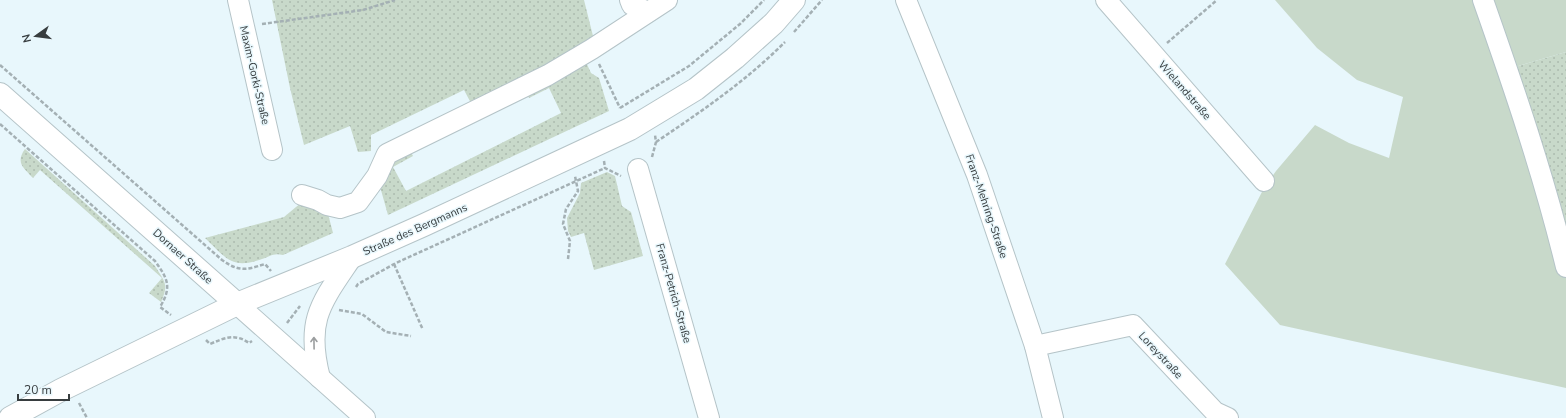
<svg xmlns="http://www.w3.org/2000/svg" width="1566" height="418" viewBox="0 0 1566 418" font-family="'Nunito Sans',sans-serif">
  <defs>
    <pattern id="grass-dots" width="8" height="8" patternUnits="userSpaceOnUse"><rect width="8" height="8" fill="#c8d9ca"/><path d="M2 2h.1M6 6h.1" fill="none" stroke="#acbbaf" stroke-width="1.8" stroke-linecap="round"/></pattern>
  </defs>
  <rect width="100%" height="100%" fill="#e8f7fc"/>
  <g fill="url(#grass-dots)">
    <polygon points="272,0 584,0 595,44 472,105 464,90 371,135 371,151 358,152 350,126 304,145 290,88"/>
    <polygon points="1566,52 1566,252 1515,67"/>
    <polygon points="585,60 591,73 599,78 609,111 388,215 377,176 407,144 413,156 393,167 406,191 561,113 549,88 529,98 525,91"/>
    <path d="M25,149L155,266C165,282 169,284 161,302L149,293L162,278L40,170L33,178C24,168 15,163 25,149Z"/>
    <polygon points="607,172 615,176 622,206 631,212 643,256 594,270 584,233 571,237 568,231 567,218 580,193 581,183"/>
    <path d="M302,202L326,206L333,233L283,255C275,253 272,255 265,258C232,270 228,260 205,238L284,217Z"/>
  </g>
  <polygon fill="#c8d9ca" points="1275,0 1566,0 1566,52 1515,67 1566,252 1566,388 1280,325 1225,264 1264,188 1276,171 1315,125 1349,143 1389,158 1403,97 1357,80 1317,48"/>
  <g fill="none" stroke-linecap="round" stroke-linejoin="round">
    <g stroke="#b5c4c8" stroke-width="22">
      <g id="minor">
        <polyline points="238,0 272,150"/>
        <polyline points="630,0 632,5 648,12"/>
        <polyline points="906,0 977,175 1035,346 1053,418"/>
        <polyline points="1106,0 1264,181"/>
        <path d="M1483,0C1514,88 1544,176 1566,267"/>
        <polyline points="638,169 709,418"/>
        <polyline points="302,195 318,200 327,205 340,208 358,202 377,176 387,154 548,75 592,49 667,0"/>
        <polyline points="237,304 365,418"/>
        <polyline points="1035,346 1133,325 1215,412 1228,418"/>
        <path d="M320,378C305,320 321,303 352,257"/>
      </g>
    </g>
    <g stroke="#b5c4c8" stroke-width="24">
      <g id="major">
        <polyline points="0,94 237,304"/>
        <polyline points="10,418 61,390 237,304 352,257 424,225 630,129 696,89 735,58 774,23 794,0"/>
      </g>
    </g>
    <g stroke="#a4b0b4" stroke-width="2.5" stroke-dasharray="4 2" stroke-linecap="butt">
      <polyline points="262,24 363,10 395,0"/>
      <polyline points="794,32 822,0"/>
      <polyline points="1167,43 1217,0"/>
      <polyline points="599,64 620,108"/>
      <path d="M0,65L222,260C239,272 246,270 265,264L271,271"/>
      <polyline points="620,108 689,66 740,24 764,0"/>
      <path d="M0,124L155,261C168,279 172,287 160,307L171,315"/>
      <path d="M656,142C702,111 746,81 785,42"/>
      <polyline points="652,157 656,142 655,135"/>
      <polyline points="604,161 605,168 621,176"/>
      <polyline points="568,259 570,241 563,224 566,209 578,191 575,176"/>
      <polyline points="394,264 423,330"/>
      <polyline points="356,287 358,284 396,263 605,168"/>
      <polyline points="339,310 362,314 386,332 411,336"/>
      <polyline points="287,323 300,306"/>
      <path d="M206,340L210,344C224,338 235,333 249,343L252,341"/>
      <polyline points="79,403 87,418"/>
    </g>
    <use href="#minor" stroke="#fff" stroke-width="20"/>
    <use href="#major" stroke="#fff" stroke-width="22"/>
  </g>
  <defs><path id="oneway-shaft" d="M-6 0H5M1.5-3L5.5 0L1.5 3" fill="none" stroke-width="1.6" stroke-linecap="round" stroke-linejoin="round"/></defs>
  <use stroke="#9b9e9f" href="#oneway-shaft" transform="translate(314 343) rotate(-91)"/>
  <g text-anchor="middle" stroke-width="3" stroke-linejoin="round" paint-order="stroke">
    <g font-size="11" fill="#373d3f" stroke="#e8f7fc">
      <text transform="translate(255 75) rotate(77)" y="4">Maxim-Gorki-Straße</text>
      <text transform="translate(1185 90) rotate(49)" y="4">Wielandstraße</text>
      <text transform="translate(987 206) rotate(71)" y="4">Franz-Mehring-Straße</text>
      <text transform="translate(415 229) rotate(-24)" y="4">Straße des Bergmanns</text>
      <text transform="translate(183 256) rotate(42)" y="4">Dornaer Straße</text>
      <text transform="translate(674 293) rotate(74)" y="4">Franz-Petrich-Straße</text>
      <text transform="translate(1161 355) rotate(47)" y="4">Loreystraße</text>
    </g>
  </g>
  <g transform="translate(36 36) rotate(256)" stroke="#e8f7fc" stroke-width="3" paint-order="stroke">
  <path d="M0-3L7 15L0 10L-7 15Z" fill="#373d3f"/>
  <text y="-6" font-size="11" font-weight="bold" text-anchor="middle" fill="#373d3f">N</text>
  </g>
  <path d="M18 394v6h51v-6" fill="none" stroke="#373d3f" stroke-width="2"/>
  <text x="24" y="394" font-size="12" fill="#373d3f" stroke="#e8f7fc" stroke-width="3" paint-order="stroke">20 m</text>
</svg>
